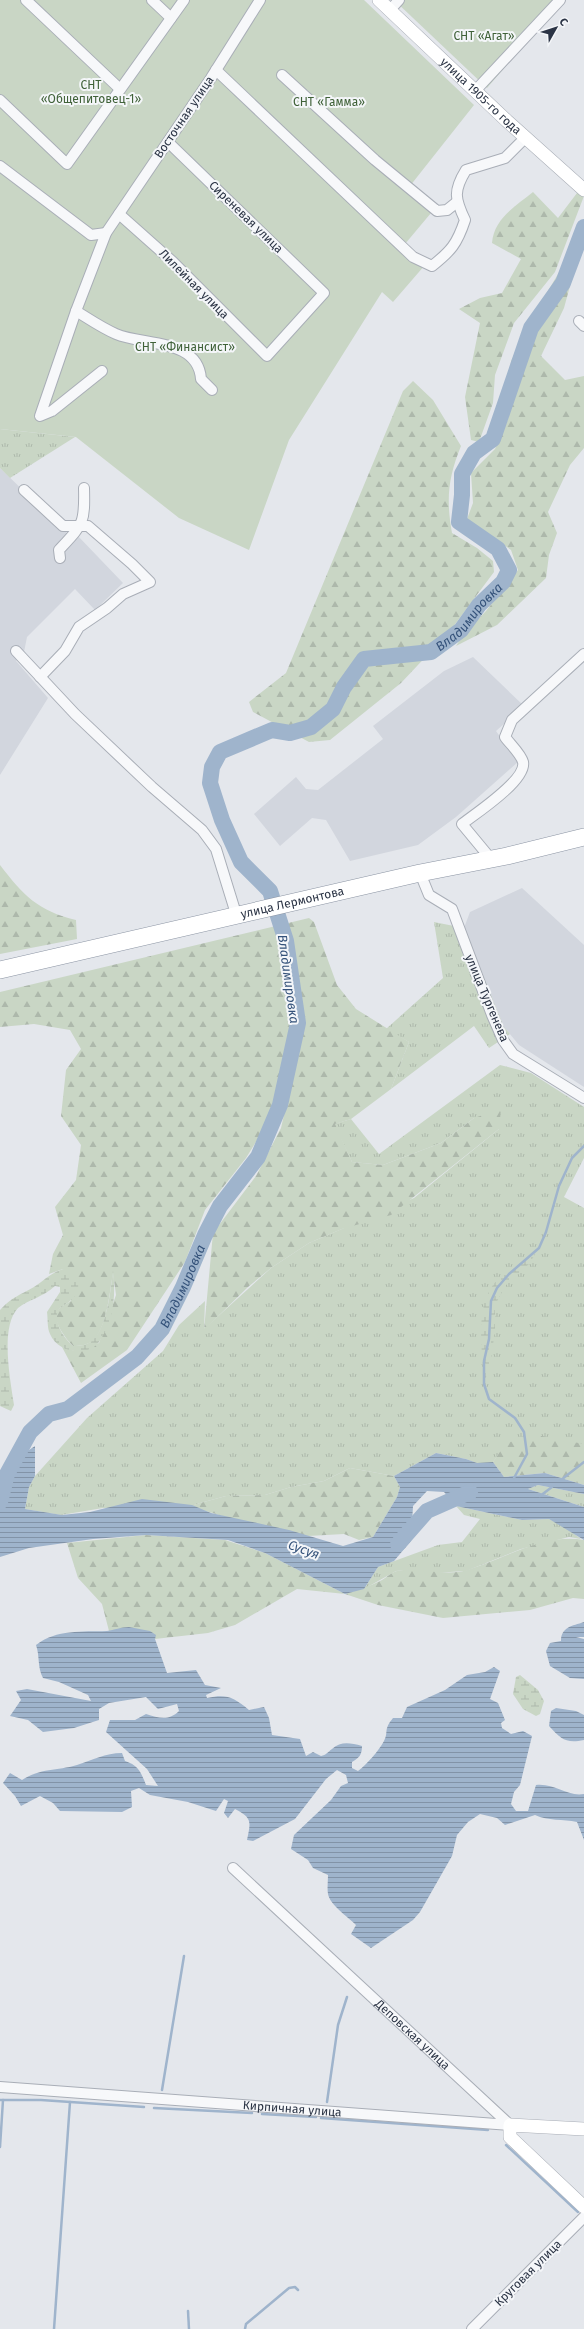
<svg xmlns="http://www.w3.org/2000/svg" width="584" height="2329" viewBox="0 0 584 2329" font-family="'Fira Sans',sans-serif">
  <defs>
    <pattern id="grass-tufts" width="24" height="20" patternUnits="userSpaceOnUse"><rect width="24" height="20" fill="#c9d6c5"/><path d="M3 7l-1-3M5 7V3M7 7l1-3M15 17l-1-3M17 17v-4M19 17l1-3" fill="none" stroke="#adb8ab"/></pattern>
    <pattern id="forest-firs" width="22" height="20" patternUnits="userSpaceOnUse"><rect width="22" height="20" fill="#c9d6c5"/><path d="M5 1l3.5 6h-7zM16 11l3.5 6h-7z" fill="#adb8ab"/></pattern>
    <pattern id="wetland-marsh" width="20" height="14" patternUnits="userSpaceOnUse"><rect width="20" height="14" fill="#c9d6c5"/><path d="M1 5h8M5 5V1M11 12h8M15 12V8" fill="none" stroke="#adb8ab"/></pattern>
    <pattern id="water-rules" width="6" height="5" patternUnits="userSpaceOnUse"><rect width="6" height="5" fill="#9fb4cc"/><path d="M0 2.5h6" fill="none" stroke="#8293a7"/></pattern>
  </defs>
  <rect width="100%" height="100%" fill="#e4e7ec"/>
  <g fill="#d2d6de">
    <polygon points="0,468 72,538 76,534 123,583 95,610 75,589 27,637 24,652 16,661 48,698 0,775"/>
    <polygon points="473,657 524,706 496,731 518,762 456,817 418,845 350,861 326,820 312,818 280,846 254,814 296,777 306,789 318,790 383,739 373,726 444,671"/>
    <polygon points="522,888 584,945 584,1087 519,1045 504,1027 464,928 470,912"/>
  </g>
  <g fill="url(#grass-tufts)">
    <polygon points="0,429 75,437 10,478 0,468"/>
    <polygon points="434,922 464,928 504,1027 510,1034 489,1048 474,1026 391,1089 409,1042 386,1029 443,978"/>
    <polygon points="500,1065 531,1073 584,1107 584,1158 564,1197 584,1208 584,1445 507,1443 493,1462 479,1464 466,1459 436,1453 394,1476 350,1468 324,1481 291,1487 265,1495 226,1496 189,1506 103,1508 61,1515 25,1509 29,1487 35,1476 87,1418 163,1351 179,1325 205,1301 204,1329 271,1268 309,1243 414,1198 499,1129 474,1118 441,1143 383,1165 352,1162 334,1124 351,1119 379,1154"/>
    <polygon points="538,1485 584,1494 584,1507 528,1489"/>
    <polygon points="456,1506 522,1520 549,1519 568,1529 581,1539 569,1537 521,1549 466,1571 434,1573 408,1570 396,1571 364,1589 378,1567 438,1545 462,1542 480,1519 464,1515"/>
  </g>
  <g fill="url(#forest-firs)">
    <path d="M533,192L558,218L577,193L584,196L555,272L514,323L495,375L493,403L479,442L471,440L465,397L480,323L459,309L480,298L502,293L521,259L492,243C494,218 516,206 533,192Z"/>
    <polygon points="561,269 573,275 564,308 541,356 565,380 584,376 584,448 570,465 548,512 557,533 549,555 546,578 497,625 456,646 463,635 486,611 518,570 511,550 467,519 473,503 471,473 495,449 508,419 511,361 542,301"/>
    <path d="M413,381L433,400L461,446C448,478 446,499 452,533L477,548L493,561L494,572L450,631L401,683L330,740L309,742L253,712L249,702L286,673L403,391Z"/>
    <path d="M0,865C23,895 38,911 76,920L77,939L0,954Z"/>
    <path d="M309,918L314,922L337,985L356,1009L409,1042L391,1089L351,1119L335,1124L352,1162L383,1165L441,1143L474,1118L501,1109L499,1129L391,1215L342,1229L309,1243L271,1268L248,1287L204,1330L213,1233L256,1176L281,1128L291,1085L246,1158L205,1210L185,1262L127,1350L81,1383L62,1347L75,1351L99,1343L116,1295L113,1273C110,1290 107,1326 94,1340C88,1345 80,1346 73,1346C66,1339 51,1320 58,1310C61,1306 68,1303 71,1301L63,1269L49,1274L53,1254L63,1235L55,1207L76,1180L81,1145L61,1116L66,1070L81,1049L70,1030L34,1024L0,1027V992Z"/>
    <polygon points="536,1435 584,1444 584,1485 545,1473 504,1477 493,1462 506,1443"/>
    <polygon points="350,1468 394,1476 400,1487 397,1497 373,1537 359,1540 344,1534 308,1536 236,1520 189,1506 226,1496 265,1495 291,1487 324,1481"/>
    <path d="M146,1535L225,1540L265,1553L345,1594C358,1590 370,1586 382,1580C387,1577 392,1572 397,1571C419,1566 444,1577 467,1570C504,1559 544,1533 584,1540V1599L573,1598L530,1610L443,1618L378,1605L345,1594L297,1589L235,1625L208,1633L155,1639L139,1630L129,1627L109,1631L102,1604L78,1578L67,1543Z"/>
  </g>
  <g fill="url(#wetland-marsh)">
    <path d="M539,1248L529,1264L506,1285L495,1305V1330L491,1360L484,1384C483,1352 473,1306 497,1280C508,1267 526,1258 539,1248Z"/>
    <path d="M63,1269C79,1274 84,1289 70,1301C66,1305 58,1307 57,1314C56,1326 64,1338 73,1346C80,1346 88,1345 93,1340C107,1327 111,1288 113,1270C116,1294 114,1321 99,1342C87,1358 57,1352 50,1334C47,1328 48,1319 47,1312L60,1292V1287L55,1286C42,1298 29,1299 18,1308C0,1327 10,1378 14,1405L11,1411L0,1406V1310C12,1297 20,1295 34,1287C45,1280 49,1274 63,1269Z"/>
    <polygon points="520,1675 538,1690 544,1701 540,1714 536,1716 523,1709 513,1694 516,1677"/>
  </g>
  <g fill="#c9d6c5">
    <polygon points="0,0 364,0 474,105 406,191 431,213 405,244 425,265 393,302 382,292 289,440 249,550 179,518 76,437 0,429"/>
    <polygon points="394,0 563,0 487,88"/>
  </g>
  <g fill="url(#water-rules)">
    <polygon points="35,1446 35,1476 29,1487 25,1509 62,1515 90,1512 142,1499 192,1505 211,1513 289,1530 343,1546 373,1537 397,1497 400,1487 394,1476 436,1453 466,1459 477,1463 493,1462 504,1477 545,1473 584,1485 584,1494 538,1485 528,1489 584,1507 584,1540 549,1519 522,1520 456,1506 444,1492 427,1491 413,1506 411,1541 394,1561 378,1567 364,1589 345,1594 265,1553 228,1540 146,1535 93,1539 29,1548 0,1557 0,1476 17,1458"/>
    <path d="M584,1622V1637H576L584,1639V1679L570,1678L550,1666L546,1651L550,1643L561,1641C561,1627 572,1626 584,1622Z"/>
    <path d="M129,1627L150,1631L156,1635L155,1639L167,1673L196,1670L205,1685L221,1688L206,1695L207,1698C227,1694 233,1697 249,1710L264,1707L269,1718L272,1735L300,1739L306,1756L313,1752L321,1756C326,1755 328,1752 332,1749C341,1741 350,1743 362,1746C362,1755 359,1758 352,1762V1768L358,1771C367,1764 378,1752 384,1741C389,1731 383,1730 393,1718H402L407,1707L445,1690L467,1675L485,1672L494,1667L500,1671L490,1699L498,1703L505,1720L501,1723L502,1728L511,1734L523,1731L532,1736L520,1785L514,1792L511,1804L516,1811H528L536,1785C555,1783 567,1797 584,1794V1840L577,1822C563,1819 548,1821 535,1815L505,1825L497,1818L480,1814L468,1822L457,1835L452,1856L420,1912L413,1920L371,1948L351,1934L356,1925C347,1916 330,1905 328,1894C327,1888 328,1881 328,1875L313,1868L308,1860L291,1849L294,1835L331,1800L341,1786L348,1783L346,1775L337,1770L326,1779L295,1819L253,1841L247,1840C251,1821 252,1818 235,1809L228,1818L224,1813L228,1801L224,1799L216,1811L188,1802L150,1795L139,1788L131,1791L132,1807L122,1812L60,1811L53,1803L40,1796L21,1806L15,1796L3,1783L10,1773L22,1780C40,1768 57,1771 77,1765C93,1760 105,1753 122,1753L125,1761C138,1765 141,1772 146,1785L158,1786L147,1769L106,1732L110,1720H135L146,1714C159,1718 169,1721 179,1711L177,1704L158,1709L146,1697L109,1703L99,1709V1720L74,1728L43,1732L28,1720L10,1716L21,1700L16,1691L27,1689L91,1701L88,1695L59,1682L43,1678C37,1667 40,1656 36,1645C57,1629 82,1632 107,1631C114,1630 121,1627 129,1627Z"/>
    <path d="M556,1708L576,1711L584,1715V1740C566,1744 561,1739 549,1726L551,1711Z"/>
  </g>
  <g fill="none" stroke-linecap="round" stroke-linejoin="round">
    <g stroke="#9fb4cc" stroke-width="2.5">
      <polyline points="514,1478 527,1454 524,1432 515,1418 489,1399 484,1384 484,1361 489,1339 491,1301 497,1288 509,1274 539,1248 546,1232 559,1186 572,1158 584,1146"/>
      <polyline points="561,1480 584,1462"/>
      <polyline points="540,1496 552,1487"/>
      <polyline points="162,2090 184,1956"/>
      <polyline points="0,2100 41,2100 144,2107"/>
      <polyline points="327,2102 338,2025 347,1997"/>
      <polyline points="154,2108 252,2113"/>
      <polyline points="262,2114 316,2117"/>
      <polyline points="321,2118 488,2130"/>
      <polyline points="506,2145 578,2212"/>
      <polyline points="0,2147 3,2100"/>
      <polyline points="188,2311 189,2329"/>
      <polyline points="54,2329 70,2102"/>
      <polyline points="245,2329 246,2324 289,2288 295,2287 298,2290"/>
    </g>
    <g stroke="#9fb4cc" stroke-width="16">
      <path id="s1" d="M0,1502L7,1474L30,1432L49,1414L68,1409L137,1357L162,1329L183,1287L205,1235L220,1206L258,1157L280,1105L298,1023L286,941L270,891L241,862L222,820L210,783L212,767L220,752L272,730L290,733L311,727L333,709L344,687L364,659L431,652L461,630L479,605L503,582L509,570L498,549L459,522L462,495V474L474,453L493,439L531,328L563,283L584,227"/>
      <polyline points="398,1544 427,1511 470,1492"/>
    </g>
    <g stroke="#a9aeb7" stroke-width="12">
      <g id="street">
        <polyline points="26,0 120,89"/>
        <polyline points="152,0 171,18"/>
        <polyline points="390,10 399,0"/>
        <path d="M216,70L413,257L432,266C451,251 457,244 465,220C455,199 453,191 466,170L505,158L526,137"/>
        <polyline points="282,75 375,160 437,211 447,210 457,202"/>
        <polyline points="475,91 560,0"/>
        <polyline points="0,100 67,164 184,0"/>
        <polyline points="0,166 91,235 106,233"/>
        <polyline points="119,214 173,262 267,356 324,293 168,142"/>
        <polyline points="76,311 40,416 52,411 102,371"/>
        <polyline points="579,321 584,326"/>
        <path d="M212,390L201,379C198,338 144,346 116,334C102,328 89,319 76,311L106,233L211,78L260,0"/>
        <polyline points="24,490 63,526 88,526 132,564 150,582 123,594 107,608 79,627 65,651 40,677"/>
        <path d="M60,558L59,550C83,524 85,524 84,488"/>
        <polyline points="16,651 75,714 152,787 202,830 216,849 237,917"/>
        <path d="M491,859L462,824C475,814 527,780 523,762C521,754 510,744 505,737L512,720L584,654"/>
        <polyline points="420,873 429,895 452,909 492,1015 503,1040 513,1054 584,1098"/>
        <path id="s2" d="M233,1868L510,2125"/>
        <path id="s3" d="M0,2087L510,2125"/>
        <polyline points="472,2329 584,2217"/>
      </g>
    </g>
    <g stroke="#a9aeb7" stroke-width="14">
      <g id="secondary">
        <path id="s4" d="M379,0L507,121L584,190"/>
        <polyline points="584,2129 510,2125 510,2137 584,2207"/>
      </g>
    </g>
    <g stroke="#8b94a3" stroke-width="18">
      <g id="highway">
        <path id="s5" d="M0,970L420,873L507,856L584,837"/>
      </g>
    </g>
    <use href="#street" stroke="#f7f8fa" stroke-width="10"/>
    <use href="#secondary" stroke="#fff" stroke-width="13"/>
    <use href="#highway" stroke="#fff" stroke-width="17"/>
  </g>
  <g text-anchor="middle" stroke-width="4" stroke-linejoin="round" paint-order="stroke">
    <g font-size="12" fill="#3f6138" stroke="#f4f6f9">
      <text x="484" y="40">СНТ «Агат»</text>
      <text x="91" y="89">СНТ<tspan x="91" dy="14">«Общепитовец-1»</tspan></text>
      <text x="329" y="106">СНТ «Гамма»</text>
      <text x="185" y="351">СНТ «Финансист»</text>
    </g>
    <g font-size="12" fill="#2b3445" stroke="#f4f6f9">
      <text dy="4" stroke="none"><textPath href="#s4" startOffset="140">улица 1905-го года</textPath></text>
      <text transform="translate(184 117) rotate(-56)" y="4">Восточная улица</text>
      <text transform="translate(246 217) rotate(44)" y="4">Сиреневая улица</text>
      <text transform="translate(194 284) rotate(45)" y="4">Лилейная улица</text>
      <text dy="4" stroke="none"><textPath href="#s5" startOffset="300">улица Лермонтова</textPath></text>
      <text transform="translate(487 998) rotate(67)" y="4">улица Тургенева</text>
      <text dy="4" stroke="none"><textPath href="#s2" startOffset="245">Деповская улица</textPath></text>
      <text dy="4" stroke="none"><textPath href="#s3" startOffset="293">Кирпичная улица</textPath></text>
      <text transform="translate(528 2273) rotate(-45)" y="4">Круговая улица</text>
    </g>
    <g font-size="13" font-style="italic" fill="#34527a" stroke="#f4f6f9">
      <text dy="5" stroke="none"><textPath href="#s1" startOffset="1183">Владимировка</textPath></text>
      <text transform="translate(289 979) rotate(82)" y="5">Владимировка</text>
      <text dy="5" stroke="none"><textPath href="#s1" startOffset="294">Владимировка</textPath></text>
      <text transform="translate(304 1549) rotate(20)" y="5">Сусуя</text>
    </g>
  </g>
  <g transform="translate(556 28) rotate(51)" stroke="#f4f6f9" stroke-width="3" paint-order="stroke">
  <path d="M0-3L7 15L0 10L-7 15Z" fill="#2b3445"/>
  <text y="-6" font-size="11" font-weight="bold" text-anchor="middle" fill="#2b3445">С</text>
  </g>
</svg>
